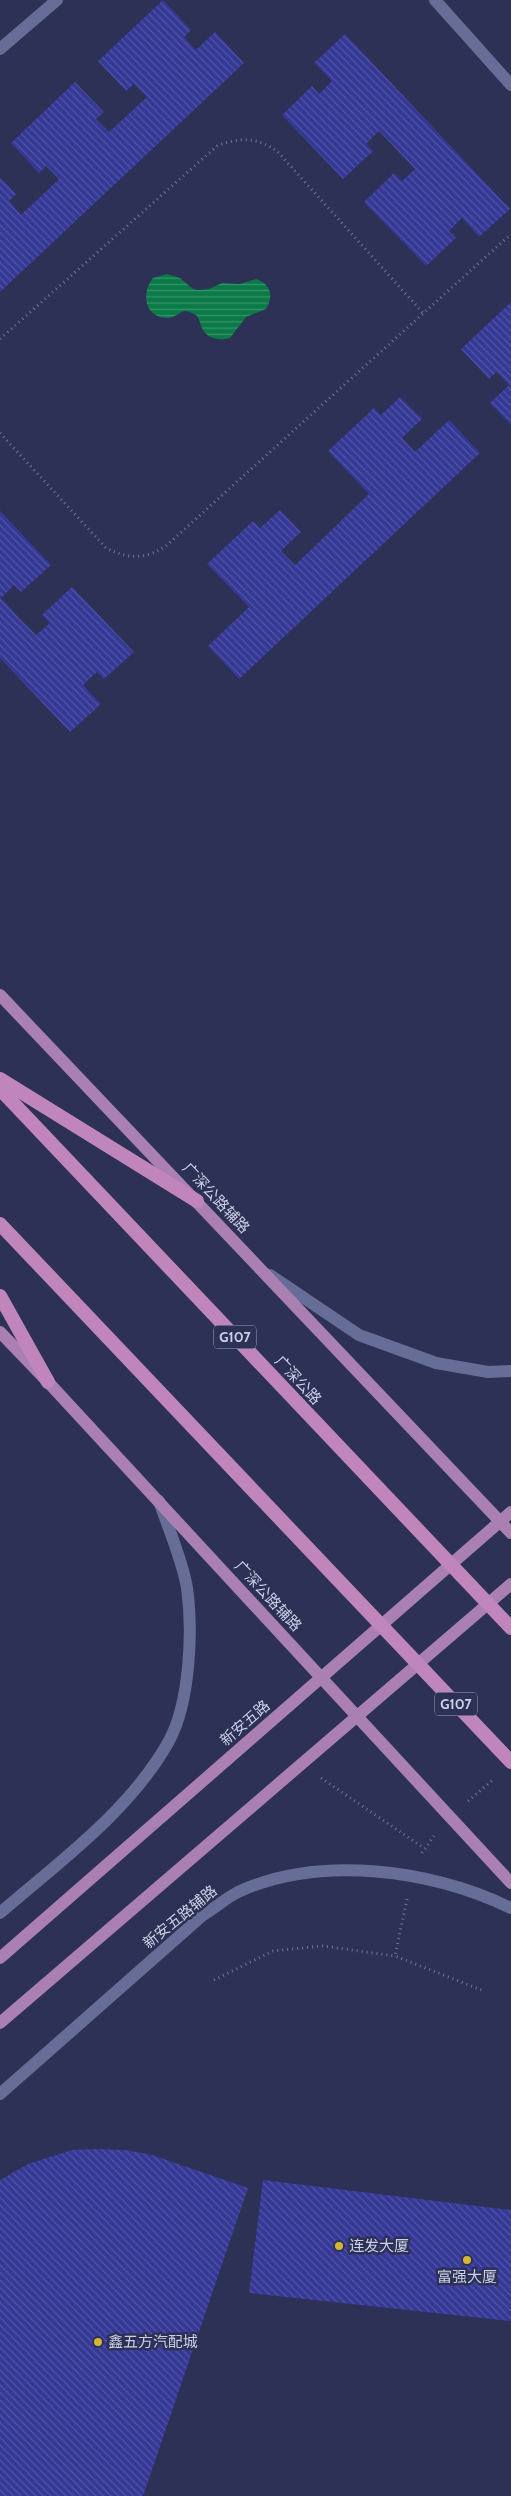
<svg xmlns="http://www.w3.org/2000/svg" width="511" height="2496" viewBox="0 0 511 2496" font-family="Cabin,'Noto Sans SC',sans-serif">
  <defs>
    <pattern id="water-rules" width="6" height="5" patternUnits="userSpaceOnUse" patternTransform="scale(1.25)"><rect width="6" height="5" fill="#0b7a48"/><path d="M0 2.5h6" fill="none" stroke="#39926b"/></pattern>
    <pattern id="building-back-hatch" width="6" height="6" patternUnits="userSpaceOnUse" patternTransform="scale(1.25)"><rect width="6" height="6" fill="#363896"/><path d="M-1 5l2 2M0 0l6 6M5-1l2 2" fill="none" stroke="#5254a5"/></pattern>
  </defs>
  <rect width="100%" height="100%" fill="#2c3155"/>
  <path fill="url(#water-rules)" d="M167,274L180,278L193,289L199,290L209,289L222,283L240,284L256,279C271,284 274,296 266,309L246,317L230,338C219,341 206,339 201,326C200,322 199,318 196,315C194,314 188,311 185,311C179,312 175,318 168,318C144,318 141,293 153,278Z"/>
  <g fill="url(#building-back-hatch)">
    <polygon points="163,0 191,30 184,37 196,50 215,32 244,63 0,292 0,177 16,194 9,201 21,215 59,179 46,166 39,173 11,143 75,82 104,112 96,119 109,132 147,97 134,84 126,91 98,61"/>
    <polygon points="345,34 510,209 479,237 462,218 449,231 456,238 426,266 364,202 394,173 402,181 415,169 379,131 366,144 373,151 343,179 282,115 312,86 319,94 332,81 314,63"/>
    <polygon points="511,302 511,425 490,403 509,385 497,372 489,379 461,349"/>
    <polygon points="400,397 422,419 402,438 415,452 449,420 480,453 239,679 208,646 249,607 207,564 253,521 260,528 280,510 301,532 281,551 295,565 369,494 328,451 374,408 381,415"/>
    <polygon points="0,511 51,565 21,592 14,585 1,598 18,617 36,635 50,623 42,615 72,587 134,652 104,679 97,672 83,685 101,704 70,732 0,658"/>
    <polygon points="96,2149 124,2150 149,2154 248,2188 143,2496 0,2496 0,2180 28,2164 72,2150"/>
    <polygon points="263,2180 511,2210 511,2321 249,2293"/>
  </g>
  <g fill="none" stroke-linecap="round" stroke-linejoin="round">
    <g stroke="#717694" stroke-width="3" stroke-dasharray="1 4" stroke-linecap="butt">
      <path d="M0,339L217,146C240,137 256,137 277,151L423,313"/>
      <path d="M0,433L106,548C128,559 144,560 166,546L511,234"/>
      <polyline points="321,1778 424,1848"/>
      <polyline points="468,1801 494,1779"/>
      <polyline points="422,1853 434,1836"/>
      <polyline points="407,1899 395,1956 484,1991"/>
      <polyline points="214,1980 273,1951 323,1946 395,1956"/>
    </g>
    <g stroke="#666d96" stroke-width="12">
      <polyline points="435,0 511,85"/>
      <polyline points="0,49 57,0"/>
    </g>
    <g stroke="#666d96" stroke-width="12">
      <polyline points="270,1275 359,1335 436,1363 488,1372 511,1371"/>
      <path d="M0,1913C60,1861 130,1811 169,1741C190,1702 193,1631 187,1588C183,1562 168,1527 159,1501"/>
      <path d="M0,2094L203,1915C215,1908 226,1898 238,1892C321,1854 432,1870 511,1908"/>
    </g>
    <g stroke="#aa80b2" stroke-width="12">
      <polyline points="0,995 511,1533"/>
      <polyline points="0,1332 48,1382 511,1883"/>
      <polyline points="0,1958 511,1512"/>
      <polyline points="0,2023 511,1584"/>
    </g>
    <g stroke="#c086bb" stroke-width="14">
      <polyline points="0,1079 197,1201"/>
      <polyline points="0,1089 511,1628"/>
      <polyline points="0,1224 511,1762"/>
      <polyline points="0,1296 48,1382"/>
    </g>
  </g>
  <g fill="#d3b635" stroke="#2c3155" stroke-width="2">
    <circle cx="339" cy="2246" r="5"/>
    <circle cx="467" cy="2260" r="5"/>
    <circle cx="98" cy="2342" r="5"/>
  </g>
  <g text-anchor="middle" stroke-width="5" stroke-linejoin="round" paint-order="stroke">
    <g fill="#2c3155" stroke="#9ba0ba" stroke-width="1">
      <rect x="214" y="1325.5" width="42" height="23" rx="4"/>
      <rect x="435" y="1692.5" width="42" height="23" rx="4"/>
    </g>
    <g font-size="14" font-weight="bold" fill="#cbd0e6">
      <text x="235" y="1342">G107</text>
      <text x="456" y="1709">G107</text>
    </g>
    <g font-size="15" fill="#cbd0e6" stroke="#2c3155">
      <text transform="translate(216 1198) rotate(47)" y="5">广深公路辅路</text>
      <text transform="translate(298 1380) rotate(47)" y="5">广深公路</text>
      <text transform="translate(268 1596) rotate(47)" y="5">广深公路辅路</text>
      <text transform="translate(245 1723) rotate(-41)" y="5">新安五路</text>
      <text transform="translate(180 1917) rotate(-39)" y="5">新安五路辅路</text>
    </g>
    <g font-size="15" fill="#cbd0e6" stroke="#2c3155" text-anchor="start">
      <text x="349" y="2251">连发大厦</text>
      <text x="467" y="2282" text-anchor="middle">富强大厦</text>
      <text x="108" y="2347">鑫五方汽配城</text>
    </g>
  </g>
</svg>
